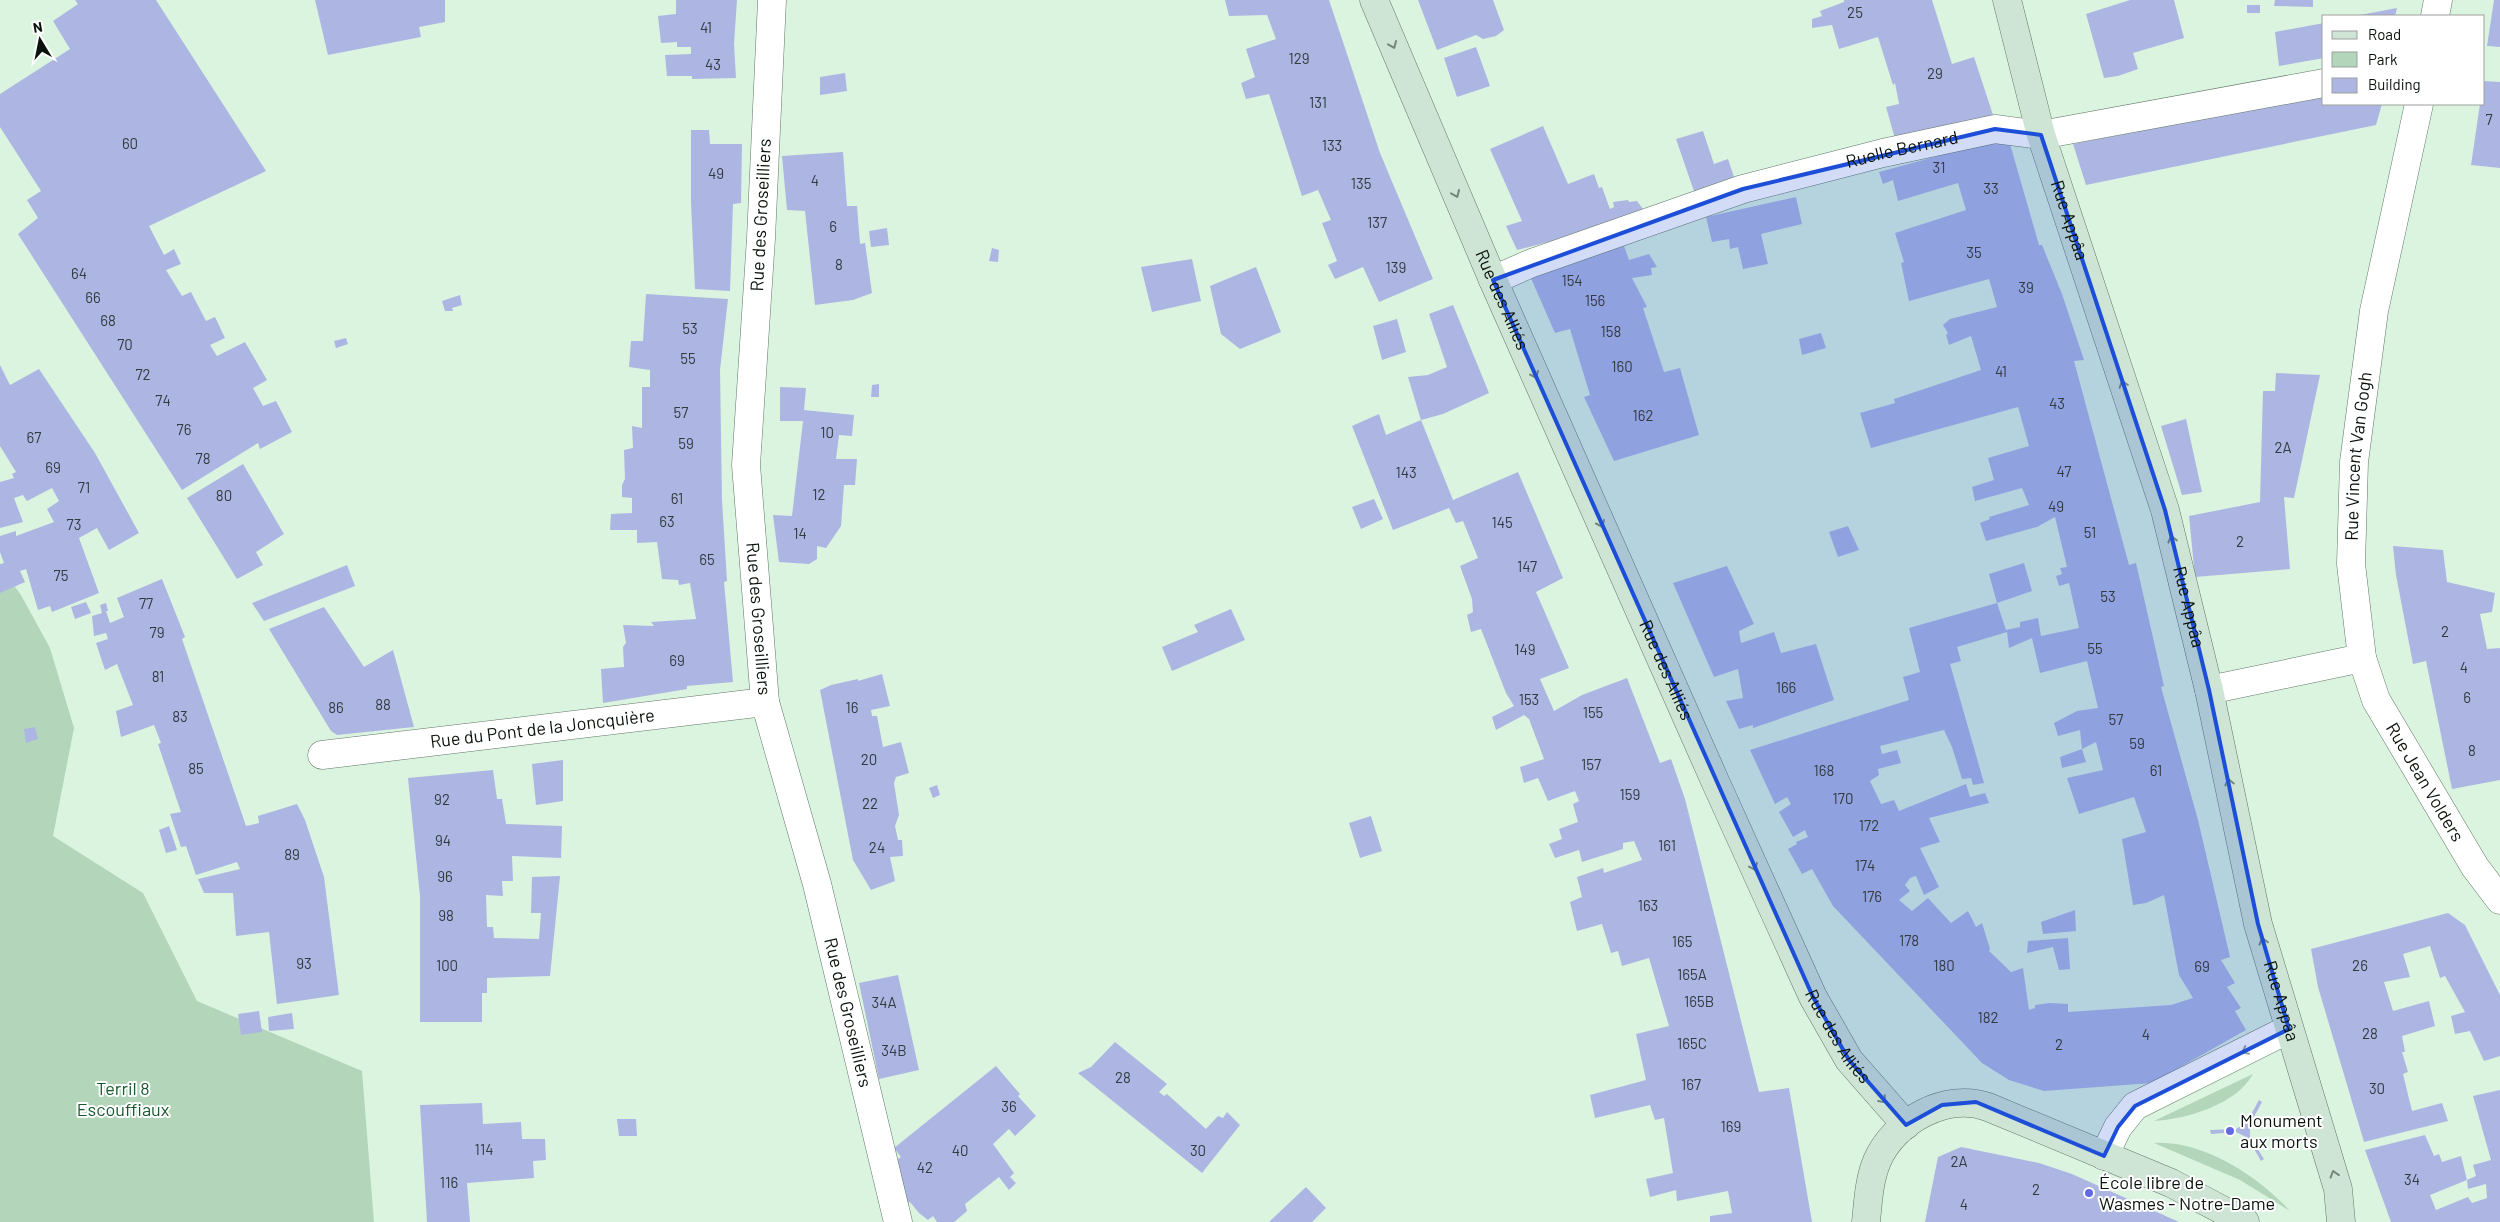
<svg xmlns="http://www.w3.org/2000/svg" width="2500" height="1222" viewBox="0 0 2500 1222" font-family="Barlow,sans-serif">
  <rect width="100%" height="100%" fill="#dbf4e0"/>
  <g fill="#b3d6ba">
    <polygon points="0,566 21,595 50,648 74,728 53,836 143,893 197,1001 362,1071 374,1222 0,1222"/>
    <path d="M2253,1074C2236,1105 2186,1119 2154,1121Z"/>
    <path d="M2154,1143C2203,1140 2258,1176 2290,1211L2240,1180Z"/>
  </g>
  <g fill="#adb6e2" fill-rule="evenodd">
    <polygon points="75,0 156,0 266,171 149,226 164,255 174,249 181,264 166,270 182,296 191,292 206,321 215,317 225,338 210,345 217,356 245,342 267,380 253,388 263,406 276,401 292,432 260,449 258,443 182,490 18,234 38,218 27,200 41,191 0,127 0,94 70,49 53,21 78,4"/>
    <polygon points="315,0 445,0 445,22 419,27 421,37 328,55"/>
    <polygon points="676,0 737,0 734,44 736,78 692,79 692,76 667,76 665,55 691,54 691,47 677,47 677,42 661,43 658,16 676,14"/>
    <polygon points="1225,0 1329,0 1380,153 1433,279 1379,302 1363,267 1335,279 1328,265 1337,261 1322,223 1331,220 1318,190 1302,196 1269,94 1246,99 1241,83 1255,77 1246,49 1276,39 1267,15 1229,16"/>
    <polygon points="1418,0 1493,0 1504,30 1496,36 1483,39 1476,35 1437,50"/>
    <polygon points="1844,0 1932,0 1952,64 1974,57 1994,118 1896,142 1886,107 1899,104 1895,83 1893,85 1878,37 1839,49 1832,25 1812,28 1812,19 1822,16 1820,11 1844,2"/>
    <polygon points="2130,0 2174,0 2184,38 2133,53 2138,69 2118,76 2104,78 2086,14"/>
    <polygon points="2275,0 2313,0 2313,7 2274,6"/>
    <polygon points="2494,0 2500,0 2500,47 2487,46"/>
    <rect x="2247" y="5" width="13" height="8"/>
    <polygon points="2397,8 2395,16 2360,16 2360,15"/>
    <polygon points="2324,23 2324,58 2279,66 2275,32"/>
    <polygon points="1476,47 1490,86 1457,97 1444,58"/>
    <polygon points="845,73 847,91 820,95 820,77"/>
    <polygon points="2484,81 2500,82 2500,168 2471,165 2480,104 2484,104"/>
    <polygon points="2324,95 2324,104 2382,104 2376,125 2086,185 2073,144"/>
    <polygon points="1543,126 1568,184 1594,174 1599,188 1602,187 1610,209 1614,207 1613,202 1628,200 1629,202 1637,201 1648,216 1517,250 1506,226 1522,221 1490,149"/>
    <polygon points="691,130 709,130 710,144 742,144 741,203 733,204 730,291 695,289 691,203"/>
    <polygon points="1703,131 1714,164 1728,159 1735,180 1697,200 1676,139"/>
    <path d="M2008,137L2039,245H2042L2062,294L2084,360L2074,361L2129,565L2136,563L2164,686L2161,687L2198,820L2230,957L2221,960L2235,983L2227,987L2241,1008L2235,1011L2246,1030L2152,1083L2044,1091L2009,1080L1982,1063L1833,906L1812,869L1802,874L1788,849L1797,844L1796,842L1808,837L1805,830L1793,837L1779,812L1791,804L1787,797L1775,804L1750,750L1909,700L1903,677L1920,672L1909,628L1997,603L2006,630L2020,627V622L2038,618L2041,636L2079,628L2069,583L2059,586L2056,576L2062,574L2060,568L2067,567L2055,517L2037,527L1986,541L1980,523L1990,519L1989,517L2029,505L2022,488L1975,501L1972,487L1994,480L1988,458L2029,446L2018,407L1871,448L1860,413L1895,403L1894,399L1981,370L1971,336L1949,345L1946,335L1948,333L1943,325L1950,319L1997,307L1989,279L1909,301L1901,263L1904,262L1895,233L1966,210L1958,183L1898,201L1893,180L1883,184L1879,172ZM2007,632L2009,648L2032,638L2040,673L2087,661L2098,708L2077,711L2054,723L2058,736L2080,730L2082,749L2096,742L2103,770L2067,778L2079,814L2134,797L2146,832L2122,839L2133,905L2146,903L2164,895L2179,975L2193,998L2171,1005L2068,1012V1004L2050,1003L2035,1005V1008L2029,1010L2023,968L2011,972L1989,951L1990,949L1982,923L1976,927L1968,911L1951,923L1928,898L1912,911L1899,900L1910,891L1905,885L1910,878L1916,876L1924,895L1939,887L1920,848L1940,842L1929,818L1989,803L1985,793L1970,797L1966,784L1899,811L1894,800L1881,804L1870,781L1879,775L1878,769L1901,763L1897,750L1882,754L1880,746L1944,730L1952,747L1962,779L1971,778L1973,785L1984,783L1950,664L1961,661L1957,647Z"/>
    <polygon points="843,152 847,206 857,206 860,244 865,243 872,293 853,300 815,305 805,211 787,210 782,156"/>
    <polygon points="1796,197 1802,224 1761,234 1768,264 1743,269 1738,247 1730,249 1729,239 1712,242 1706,217"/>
    <polygon points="887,228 889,245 871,247 869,231"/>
    <polygon points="1624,246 1629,260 1649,254 1657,267 1651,268 1652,275 1632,278 1647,307 1643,308 1664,372 1680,368 1699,435 1614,461 1584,397 1590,395 1570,329 1555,333 1530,276 1591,254"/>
    <polygon points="992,248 999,250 998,262 989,261"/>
    <polygon points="1192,259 1201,301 1152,312 1141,267"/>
    <polygon points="1256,267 1281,332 1240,349 1221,334 1210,286"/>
    <polygon points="646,294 728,299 720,370 722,500 727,581 724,582 733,682 687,686 687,689 603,703 601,669 624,667 623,647 626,643 623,625 654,626 651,622 696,619 690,583 679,585 678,580 662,579 657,542 637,543 637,530 610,530 611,514 632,513 632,498 622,497 622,485 625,479 624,450 633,448 632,426 642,428 642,387 650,387 650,370 629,367 631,341 643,341"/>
    <polygon points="460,295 462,305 452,308 453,311 445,311 442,301"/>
    <polygon points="1453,305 1489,393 1443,414 1421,420 1408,377 1428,375 1447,367 1429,314"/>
    <polygon points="1397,319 1406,352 1382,360 1373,326"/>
    <polygon points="1821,333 1826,348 1802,355 1799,339"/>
    <polygon points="346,338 348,344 336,348 334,341"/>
    <polygon points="0,365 10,385 39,369 95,453 139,533 109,550 97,528 79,538 99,593 52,612 50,606 38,610 26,569 20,571 25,582 0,593 0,564 4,563 0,552 0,536 16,531 16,536 54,522 47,509 59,501 52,488 27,501 23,495 14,498 23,522 0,528 0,482 14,478 12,474 16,472 0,446"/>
    <polygon points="2276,373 2320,375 2294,498 2284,497 2290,569 2195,577 2189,516 2260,502 2263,391 2275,391"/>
    <polygon points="879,384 879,397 871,397 872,385"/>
    <polygon points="780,387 806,388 804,410 854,415 852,436 839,435 836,459 857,459 855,485 844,485 841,526 826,548 817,546 817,559 809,564 779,562 773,515 792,516 803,421 780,421"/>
    <polygon points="1379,414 1386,435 1421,420 1453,500 1518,472 1563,578 1536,592 1569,668 1540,679 1554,711 1582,695 1627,678 1660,763 1671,759 1685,799 1759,1092 1789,1088 1812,1222 1710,1222 1710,1216 1732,1213 1728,1191 1677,1201 1676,1190 1650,1197 1646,1179 1673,1173 1664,1118 1655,1120 1650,1105 1595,1118 1590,1095 1646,1080 1636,1034 1669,1026 1649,958 1622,966 1618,951 1611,953 1602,924 1577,931 1570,902 1582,897 1577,877 1603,868 1604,873 1642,860 1634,841 1623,843 1623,849 1582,862 1579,850 1555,858 1549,844 1562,839 1559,829 1578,822 1573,804 1579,801 1575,791 1548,801 1538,778 1524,783 1520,767 1544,759 1529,719 1524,715 1496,730 1492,717 1514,706 1506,693 1481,629 1471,632 1467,615 1473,612 1472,599 1460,566 1478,558 1463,521 1456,523 1449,508 1393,530 1352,426"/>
    <polygon points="2186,419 2202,492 2182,495 2161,426"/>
    <polygon points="243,464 284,534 256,552 263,565 237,579 187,498"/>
    <polygon points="1374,499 1383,519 1361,529 1352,507"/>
    <polygon points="1848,526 1859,550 1838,557 1829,532"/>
    <polygon points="2393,546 2443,550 2447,582 2495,593 2492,612 2480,614 2487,649 2500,648 2500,780 2452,789 2426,661 2413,664 2396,575"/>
    <polygon points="2024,563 2032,591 1997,603 1989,574"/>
    <polygon points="347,565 355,586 264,621 252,603"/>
    <polygon points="1727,566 1754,624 1739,631 1741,643 1774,632 1781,653 1816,644 1834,700 1753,728 1753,725 1739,729 1726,701 1743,698 1738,669 1714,677 1673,583"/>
    <polygon points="162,579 185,637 182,639 246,826 259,823 258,816 297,804 305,820 324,877 339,995 277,1004 269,932 236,936 233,893 204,893 198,879 240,869 237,862 196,875 186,846 181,847 170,814 181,812 158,744 161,743 154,725 121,737 116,711 133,705 117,664 105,670 96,643 108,639 106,633 94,636 92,616 102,613 100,605 106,603 108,611 106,611 110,623 124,617 117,598"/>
    <polygon points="86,602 91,613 75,619 71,607"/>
    <polygon points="324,607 364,667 393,650 414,727 337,735 331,731 269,629"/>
    <polygon points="1231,609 1245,640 1172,671 1162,647 1198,632 1194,625"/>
    <polygon points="882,674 890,706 871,710 872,716 877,716 883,747 901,742 909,773 896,777 894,783 899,815 895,826 898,840 902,840 903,856 890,857 895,881 871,890 853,860 820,690 831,685 858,679 858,681"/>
    <polygon points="35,727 38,739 26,743 24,729"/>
    <polygon points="2082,749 2086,762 2062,768 2060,757"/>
    <polygon points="563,760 563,801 536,805 532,764"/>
    <polygon points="493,770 497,799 502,799 506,824 562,826 561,858 512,856 513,881 502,881 503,896 486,895 487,927 493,927 494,938 539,939 541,913 531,913 532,877 560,876 550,976 487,978 487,993 482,993 482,1022 420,1022 420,896 408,778"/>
    <polygon points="937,785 940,795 933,798 929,788"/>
    <polygon points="1371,816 1382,851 1360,858 1349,823"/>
    <polygon points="169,826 177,850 166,853 159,830"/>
    <polygon points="2075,910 2076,931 2043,934 2041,922"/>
    <polygon points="2448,913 2465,925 2500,995 2500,1056 2484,1061 2470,1031 2455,1034 2451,1016 2465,1012 2445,976 2440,978 2430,946 2403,954 2410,977 2384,982 2393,1011 2429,1001 2435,1026 2402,1036 2405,1052 2402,1052 2408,1072 2403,1074 2412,1111 2442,1103 2448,1121 2364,1142 2318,987 2311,949"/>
    <polygon points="2068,938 2070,969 2059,970 2053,947 2027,953 2028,941"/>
    <polygon points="898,975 919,1070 879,1079 859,983"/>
    <polygon points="259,1011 262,1032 241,1035 238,1014"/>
    <polygon points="292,1013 294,1029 269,1031 268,1017"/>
    <polygon points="1115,1042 1167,1084 1159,1092 1164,1096 1167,1094 1206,1129 1218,1116 1223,1118 1227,1112 1240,1125 1202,1173 1078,1073 1091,1067"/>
    <polygon points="996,1066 1020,1094 1018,1096 1036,1116 1015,1136 1009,1129 993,1144 1014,1173 1010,1177 1016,1183 1009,1190 999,1177 965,1204 967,1211 954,1222 937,1222 933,1216 928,1220 919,1213 910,1202 908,1203 895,1161 901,1157 894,1148"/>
    <polygon points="2500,1090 2500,1222 2391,1222 2365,1150 2425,1135 2434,1156 2439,1154 2442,1162 2461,1156 2467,1180 2430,1195 2436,1210 2468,1197 2472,1203 2487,1198 2486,1184 2468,1189 2467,1180 2476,1176 2473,1165 2491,1160 2473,1096"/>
    <polygon points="2259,1100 2262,1102 2250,1124 2250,1137 2264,1159 2261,1161 2248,1138 2236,1132 2211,1134 2210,1130 2236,1129 2247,1122"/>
    <polygon points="482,1103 483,1124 521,1122 522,1139 545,1139 546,1160 533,1161 534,1178 467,1183 470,1222 427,1222 420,1105"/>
    <polygon points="617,1119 636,1119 637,1136 619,1136"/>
    <polygon points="1961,1147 2039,1163 2072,1174 2179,1222 1925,1222 1938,1157"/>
    <polygon points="1306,1187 1326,1208 1312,1222 1269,1222"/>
  </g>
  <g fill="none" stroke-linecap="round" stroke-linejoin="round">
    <g stroke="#617766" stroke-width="29">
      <g id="street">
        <path id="s1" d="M772,0L761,238L746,465L765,702L817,884L898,1222"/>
        <polyline points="2435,16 2438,0"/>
        <path id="s2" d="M1493,280L1532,263L1743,189L1883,153L1995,129L2041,135L2324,83"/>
        <path id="s3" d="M2362,658L2376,700L2475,867L2500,900"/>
        <path id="s4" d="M2209,690L2362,658L2351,564L2354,462L2374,311L2419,104"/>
        <path id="s5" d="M322,755L765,702"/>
        <polyline points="2104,1156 2118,1127 2135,1106 2289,1029"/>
      </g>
    </g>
    <g stroke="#617766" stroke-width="29">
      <g id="secondary">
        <path id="s6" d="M1374,0L1493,280L1715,781L1813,997L1849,1060L1906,1125"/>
        <path id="s7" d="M2007,0L2041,135L2165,510L2209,690L2258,924L2338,1189L2341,1222"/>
        <path d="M1866,1222C1868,1202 1869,1180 1877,1161C1894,1121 1946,1092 1988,1107L2171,1183L2245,1222"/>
      </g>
    </g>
    <use href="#street" stroke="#fff" stroke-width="28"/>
    <use href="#secondary" stroke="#cee4d4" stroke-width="28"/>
  </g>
  <defs><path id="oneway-chevron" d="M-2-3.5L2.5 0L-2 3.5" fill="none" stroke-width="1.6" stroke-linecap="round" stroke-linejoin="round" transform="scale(1.25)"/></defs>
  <g stroke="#75867a">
    <use href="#oneway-chevron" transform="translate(1393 45) rotate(67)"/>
    <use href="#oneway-chevron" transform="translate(1456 194) rotate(67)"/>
    <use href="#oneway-chevron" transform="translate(1535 375) rotate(66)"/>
    <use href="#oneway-chevron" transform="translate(2123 384) rotate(-108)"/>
    <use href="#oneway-chevron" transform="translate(1601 524) rotate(66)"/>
    <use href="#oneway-chevron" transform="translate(2172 539) rotate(-104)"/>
    <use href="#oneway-chevron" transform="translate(2229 782) rotate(-103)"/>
    <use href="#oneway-chevron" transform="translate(1754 867) rotate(65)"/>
    <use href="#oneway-chevron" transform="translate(2263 941) rotate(-106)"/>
    <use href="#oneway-chevron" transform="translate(1883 1100) rotate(49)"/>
    <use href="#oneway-chevron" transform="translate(2334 1174) rotate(-107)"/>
  </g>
  <use stroke="#9da09d" href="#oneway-chevron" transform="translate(2245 1051) rotate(153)"/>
  <path fill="#1d4ed8" fill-opacity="0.2" stroke="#1d4ed8" stroke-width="4" stroke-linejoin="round" d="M1995,129L2041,135L2165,510L2209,690L2258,924L2289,1029L2135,1106L2118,1127L2104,1156L1976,1102L1942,1105L1906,1125L1849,1060L1813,997L1493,280L1743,189Z"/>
  <g fill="#626be3" stroke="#fff" stroke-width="2">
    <circle cx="2230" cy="1131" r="5"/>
    <circle cx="2089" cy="1193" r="5"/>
  </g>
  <g text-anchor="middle" stroke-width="4" stroke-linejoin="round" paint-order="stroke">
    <g font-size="15" fill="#323b41">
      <text x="1855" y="18">25</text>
      <text x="706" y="33">41</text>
      <text x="1299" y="64">129</text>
      <text x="713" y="70">43</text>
      <text x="1935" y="79">29</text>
      <text x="1318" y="108">131</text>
      <text x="2489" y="125">7</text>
      <text x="130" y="149">60</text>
      <text x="1332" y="151">133</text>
      <text x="1939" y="173">31</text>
      <text x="716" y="179">49</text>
      <text x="815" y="186">4</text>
      <text x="1361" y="189">135</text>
      <text x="1991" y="194">33</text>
      <text x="1377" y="228">137</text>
      <text x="833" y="232">6</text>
      <text x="1974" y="258">35</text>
      <text x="839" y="270">8</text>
      <text x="1396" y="273">139</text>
      <text x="79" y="279">64</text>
      <text x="1572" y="286">154</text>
      <text x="2026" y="293">39</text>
      <text x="93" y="303">66</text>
      <text x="1595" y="306">156</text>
      <text x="108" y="326">68</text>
      <text x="690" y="334">53</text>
      <text x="1611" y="337">158</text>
      <text x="125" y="350">70</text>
      <text x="688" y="364">55</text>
      <text x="1622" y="372">160</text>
      <text x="2001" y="377">41</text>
      <text x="143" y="380">72</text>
      <text x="163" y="406">74</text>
      <text x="2057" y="409">43</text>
      <text x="681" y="418">57</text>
      <text x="1643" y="421">162</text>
      <text x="184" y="435">76</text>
      <text x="827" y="438">10</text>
      <text x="34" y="443">67</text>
      <text x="686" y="449">59</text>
      <text x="2283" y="453">2A</text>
      <text x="203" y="464">78</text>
      <text x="53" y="473">69</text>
      <text x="2064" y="477">47</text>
      <text x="1406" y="478">143</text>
      <text x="84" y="493">71</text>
      <text x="819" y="500">12</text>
      <text x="224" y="501">80</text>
      <text x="677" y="504">61</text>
      <text x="2056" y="512">49</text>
      <text x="667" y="527">63</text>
      <text x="1502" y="528">145</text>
      <text x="74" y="530">73</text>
      <text x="2090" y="538">51</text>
      <text x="800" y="539">14</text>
      <text x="2240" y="547">2</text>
      <text x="707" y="565">65</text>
      <text x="1527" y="572">147</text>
      <text x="61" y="581">75</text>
      <text x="2108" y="602">53</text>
      <text x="146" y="609">77</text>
      <text x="2445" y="637">2</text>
      <text x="157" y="638">79</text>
      <text x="2095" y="654">55</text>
      <text x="1525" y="655">149</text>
      <text x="677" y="666">69</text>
      <text x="2464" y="673">4</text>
      <text x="158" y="682">81</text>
      <text x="1786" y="693">166</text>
      <text x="2467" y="703">6</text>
      <text x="1529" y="705">153</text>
      <text x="383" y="710">88</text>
      <text x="336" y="713">86</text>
      <text x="852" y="713">16</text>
      <text x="1593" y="718">155</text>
      <text x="180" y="722">83</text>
      <text x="2116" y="725">57</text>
      <text x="2137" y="749">59</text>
      <text x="2472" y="756">8</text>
      <text x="869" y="765">20</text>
      <text x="1591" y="770">157</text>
      <text x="196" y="774">85</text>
      <text x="1824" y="776">168</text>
      <text x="2156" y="776">61</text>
      <text x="1630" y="800">159</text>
      <text x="1843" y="804">170</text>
      <text x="442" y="805">92</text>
      <text x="870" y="809">22</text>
      <text x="1869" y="831">172</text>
      <text x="443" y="846">94</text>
      <text x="1667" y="851">161</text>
      <text x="877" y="853">24</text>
      <text x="292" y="860">89</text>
      <text x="1865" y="871">174</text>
      <text x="445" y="882">96</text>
      <text x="1872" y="902">176</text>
      <text x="1648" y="911">163</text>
      <text x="446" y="921">98</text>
      <text x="1909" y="946">178</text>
      <text x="1682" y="947">165</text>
      <text x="304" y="969">93</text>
      <text x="447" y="971">100</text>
      <text x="1944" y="971">180</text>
      <text x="2360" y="971">26</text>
      <text x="2202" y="972">69</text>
      <text x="1692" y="980">165A</text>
      <text x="1699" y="1007">165B</text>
      <text x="884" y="1008">34A</text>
      <text x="1988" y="1023">182</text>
      <text x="2370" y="1039">28</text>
      <text x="2146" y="1040">4</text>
      <text x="1692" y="1049">165C</text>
      <text x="2059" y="1050">2</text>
      <text x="894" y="1056">34B</text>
      <text x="1123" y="1083">28</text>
      <text x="1691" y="1090">167</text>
      <text x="2377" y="1094">30</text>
      <text x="1009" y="1112">36</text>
      <text x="1731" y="1132">169</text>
      <text x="484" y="1155">114</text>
      <text x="960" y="1156">40</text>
      <text x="1198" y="1156">30</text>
      <text x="1959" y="1167">2A</text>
      <text x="925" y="1173">42</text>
      <text x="2412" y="1185">34</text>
      <text x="449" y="1188">116</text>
      <text x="2036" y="1195">2</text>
      <text x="1964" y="1210">4</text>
    </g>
    <g font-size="18" fill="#09120b" stroke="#fff">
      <text dy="6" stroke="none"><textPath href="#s2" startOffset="430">Ruelle Bernard</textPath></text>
      <text transform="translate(761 215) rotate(-87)" y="6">Rue des Groseilliers</text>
      <text dy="6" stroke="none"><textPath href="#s7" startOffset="229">Rue Appâa</textPath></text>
      <text dy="6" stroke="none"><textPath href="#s6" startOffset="326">Rue des Alliés</textPath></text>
      <text dy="6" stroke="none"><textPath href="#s4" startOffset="359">Rue Vincent Van Gogh</textPath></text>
      <text dy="6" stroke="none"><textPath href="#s7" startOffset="634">Rue Appâa</textPath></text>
      <text dy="6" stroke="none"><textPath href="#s1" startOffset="620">Rue des Groseilliers</textPath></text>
      <text dy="6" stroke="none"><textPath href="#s6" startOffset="731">Rue des Alliés</textPath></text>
      <text dy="6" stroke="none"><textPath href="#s5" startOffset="222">Rue du Pont de la Joncquière</textPath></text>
      <text dy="6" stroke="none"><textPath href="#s3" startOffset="140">Rue Jean Volders</textPath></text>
      <text dy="6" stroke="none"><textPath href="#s7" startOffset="1039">Rue Appâa</textPath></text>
      <text dy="6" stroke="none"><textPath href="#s1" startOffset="1025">Rue des Groseilliers</textPath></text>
      <text dy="6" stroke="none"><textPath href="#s6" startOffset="1136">Rue des Alliés</textPath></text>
    </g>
    <g font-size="18" fill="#18582e" stroke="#fff">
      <text x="123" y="1095">Terril 8<tspan x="123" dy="21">Escouffiaux</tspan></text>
    </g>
    <g font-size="18" fill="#09120b" stroke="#fff" text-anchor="start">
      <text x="2240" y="1127">Monument<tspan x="2240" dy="21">aux morts</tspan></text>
      <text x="2099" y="1189">École libre de<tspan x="2099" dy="21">Wasmes - Notre-Dame</tspan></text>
    </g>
  </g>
  <rect x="2322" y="15" width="162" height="90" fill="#ffffff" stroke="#9da09d"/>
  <rect x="2332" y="31" width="25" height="8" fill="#cee4d4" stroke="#9da09d"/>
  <text x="2368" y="40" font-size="15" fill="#09120b">Road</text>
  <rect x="2332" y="52" width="25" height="15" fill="#b3d6ba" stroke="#9da09d"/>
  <text x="2368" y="65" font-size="15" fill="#09120b">Park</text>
  <rect x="2332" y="78" width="25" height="15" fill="#adb6e2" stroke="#9da09d"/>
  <text x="2368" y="90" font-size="15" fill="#09120b">Building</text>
  <g transform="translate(40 40) rotate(350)" stroke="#ffffff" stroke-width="4" paint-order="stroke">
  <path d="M0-4L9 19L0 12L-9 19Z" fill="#09120b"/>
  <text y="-8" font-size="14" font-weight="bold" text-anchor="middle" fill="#09120b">N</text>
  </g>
</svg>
